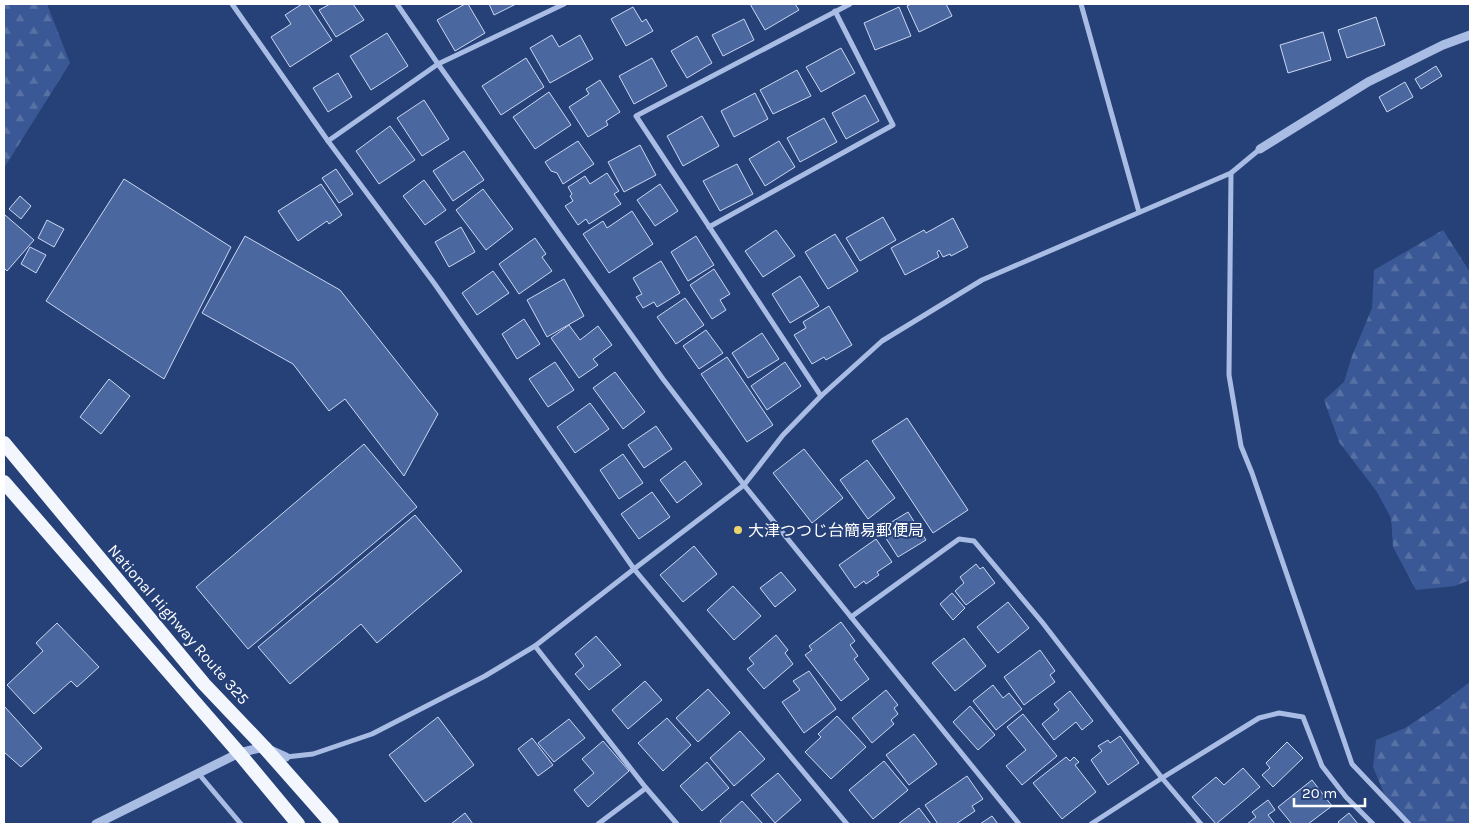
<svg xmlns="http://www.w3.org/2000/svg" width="1474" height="828" viewBox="0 0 1474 828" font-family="Karla,'Noto Sans JP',sans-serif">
  <defs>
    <pattern id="forest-firs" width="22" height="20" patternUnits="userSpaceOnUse" patternTransform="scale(1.25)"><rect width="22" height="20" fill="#3a5895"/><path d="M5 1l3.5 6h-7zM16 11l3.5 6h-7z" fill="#5871a5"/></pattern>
  </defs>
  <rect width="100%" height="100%" fill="#264078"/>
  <g fill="url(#forest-firs)">
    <polygon points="4,4 47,4 70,63 4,168"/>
    <polygon points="1443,230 1470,272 1470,580 1455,586 1416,590 1393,547 1391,518 1377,492 1339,442 1324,400 1344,382 1352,356 1372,308 1374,270"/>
    <polygon points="1470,682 1470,824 1406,824 1387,800 1373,767 1376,740 1405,728 1437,707"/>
  </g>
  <g fill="#4b679f" stroke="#cbd8f2">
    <polygon points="302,4 308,4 332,40 290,67 271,37 291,24 285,15"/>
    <polygon points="330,4 353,4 364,20 336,37 319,10"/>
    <polygon points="465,4 468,4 485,33 455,51 437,20"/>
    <polygon points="489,4 516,4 494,15"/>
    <polygon points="750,4 795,4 799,10 765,30"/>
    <polygon points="911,4 946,4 952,16 919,32 907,6"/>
    <polygon points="633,7 642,22 646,19 653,31 626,46 611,19"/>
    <polygon points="899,7 911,36 875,50 864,23"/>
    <polygon points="1376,17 1385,45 1347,58 1338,30"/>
    <polygon points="744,19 754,40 723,56 712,35"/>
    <polygon points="1323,32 1331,60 1288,73 1280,45"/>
    <polygon points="387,33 408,66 371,90 350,56"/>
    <polygon points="552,35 559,47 580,35 593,59 550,83 530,48"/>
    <polygon points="697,36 712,63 687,78 671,51"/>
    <polygon points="841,48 855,73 821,92 806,67"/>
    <polygon points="526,58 544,87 501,115 482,86"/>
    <polygon points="652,58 667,86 634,104 619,76"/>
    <polygon points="1436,66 1442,76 1421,89 1415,79"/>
    <polygon points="797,70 811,96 773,114 760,90"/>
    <polygon points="338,73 352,97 328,112 313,88"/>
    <polygon points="600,80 620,112 606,121 608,125 588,137 569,107 589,94 586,89"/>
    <polygon points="1405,82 1413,97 1387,112 1379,97"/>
    <polygon points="549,92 571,125 535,149 513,117"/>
    <polygon points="755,93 768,119 734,137 721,111"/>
    <polygon points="865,95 879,121 846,139 832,113"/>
    <polygon points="424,100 449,139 422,156 397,118"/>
    <polygon points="702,116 719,146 683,166 667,136"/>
    <polygon points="824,118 837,142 800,162 787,138"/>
    <polygon points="390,126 415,160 379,184 356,151"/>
    <polygon points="578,141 594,164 563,184 557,173 551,171 545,162"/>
    <polygon points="779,141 795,167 765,186 749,159"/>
    <polygon points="640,145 656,175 624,192 608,162"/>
    <polygon points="464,151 484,180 453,201 433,171"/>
    <polygon points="737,164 753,194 720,211 703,181"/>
    <polygon points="336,169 353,194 339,203 322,178"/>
    <polygon points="607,173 619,191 614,194 621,204 589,224 586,219 578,225 565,206 573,201 570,196 572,194 568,187 585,176 590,184"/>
    <polygon points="124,179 231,247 164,379 46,301"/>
    <polygon points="424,180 446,210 425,225 403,196"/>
    <polygon points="321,184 342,215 329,224 327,221 298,241 278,211"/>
    <polygon points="660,184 678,211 655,226 637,200"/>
    <polygon points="483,189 513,229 486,250 456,210"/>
    <polygon points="20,196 31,206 21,219 9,209"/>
    <polygon points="632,211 653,244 609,273 583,234 603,221 607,228"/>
    <polygon points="5,215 34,240 7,271 5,269 4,270 4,217"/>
    <polygon points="883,217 896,240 860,261 846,238"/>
    <polygon points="953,218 968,247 951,256 950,254 943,257 939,250 937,252 939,257 905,275 891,248 924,230 926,233"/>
    <polygon points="47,220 64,229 54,247 38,238"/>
    <polygon points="461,227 475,252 449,267 435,242"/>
    <polygon points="776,230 795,256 763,277 745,251"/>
    <polygon points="835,234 858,271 828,289 805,252"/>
    <polygon points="245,236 340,290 438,414 404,476 345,399 329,411 293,364 202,313"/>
    <polygon points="696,236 714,265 688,281 671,252"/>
    <polygon points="535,238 546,254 542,257 552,271 519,294 499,264"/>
    <polygon points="30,247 46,255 36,273 21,264"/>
    <polygon points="661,261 680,293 657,307 654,302 643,308 636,297 642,294 633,278"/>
    <polygon points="714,269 730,294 720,300 726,310 712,319 690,285"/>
    <polygon points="493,271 509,293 477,315 462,293"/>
    <polygon points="800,276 819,306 790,323 772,294"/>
    <polygon points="564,279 584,316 547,337 527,300"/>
    <polygon points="685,298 704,325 676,344 657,317"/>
    <polygon points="829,306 852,345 826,360 824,357 812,364 794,335 806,328 803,322"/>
    <polygon points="524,319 540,344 517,359 502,334"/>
    <polygon points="569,325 580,340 598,326 612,345 593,359 598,365 579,378 551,338"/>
    <polygon points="706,330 723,353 699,369 683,346"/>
    <polygon points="762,333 779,359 748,378 732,353"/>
    <polygon points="727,357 773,425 747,442 701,374"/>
    <polygon points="555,362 574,390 548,407 529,379"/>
    <polygon points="785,362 801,386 767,410 751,386"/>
    <polygon points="615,372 645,412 623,429 593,388"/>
    <polygon points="109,379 130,396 101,434 80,417"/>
    <polygon points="590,403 609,429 575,453 557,427"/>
    <polygon points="907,418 968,510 933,533 872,441"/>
    <polygon points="656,426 672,449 644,468 628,445"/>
    <polygon points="364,444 417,507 248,649 196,587"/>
    <polygon points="804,449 843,498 812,523 773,473"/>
    <polygon points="623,454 643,483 619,499 600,470"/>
    <polygon points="867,460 895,498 868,519 840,480"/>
    <polygon points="685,461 702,484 677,503 660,480"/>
    <polygon points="652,492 670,517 639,539 621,514"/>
    <polygon points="908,512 926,540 898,557 880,529"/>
    <polygon points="415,515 462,571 377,643 361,624 290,684 258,647"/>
    <polygon points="876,539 892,562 877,572 879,575 866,584 864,581 855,588 839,565"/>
    <polygon points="694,546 717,574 683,602 660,575"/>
    <polygon points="976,564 980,569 983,567 995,583 966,605 955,591 964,583 960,577"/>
    <polygon points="781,572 796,590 775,607 760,588"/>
    <polygon points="733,586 761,616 734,640 707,610"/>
    <polygon points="952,593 965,608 953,620 940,604"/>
    <polygon points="1008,602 1029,628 998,653 977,627"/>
    <polygon points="841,622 855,641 850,645 858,656 854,659 869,679 841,701 805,655 812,650 809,646"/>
    <polygon points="57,623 99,667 77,687 71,681 34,714 7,685 43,651 36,643"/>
    <polygon points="776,635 788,650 785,653 793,664 764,689 747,669 754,664 749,658"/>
    <polygon points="596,636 621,665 589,690 575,674 584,666 575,654"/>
    <polygon points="964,638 986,666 955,691 932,663"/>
    <polygon points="1040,650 1055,671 1050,675 1055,682 1024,705 1004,677"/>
    <polygon points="809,671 836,709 804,733 782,702 800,690 793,681"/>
    <polygon points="645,681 662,700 628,729 612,710"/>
    <polygon points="993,685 1003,698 1009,693 1022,709 996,730 973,701"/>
    <polygon points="708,689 730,713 698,742 676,718"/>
    <polygon points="886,690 898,705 894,708 898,714 891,720 894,724 872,743 852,718"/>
    <polygon points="1070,691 1093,721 1082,730 1076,722 1054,740 1042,724 1059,710 1054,704"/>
    <polygon points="4,706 42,748 21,767 4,752"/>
    <polygon points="970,706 995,735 978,750 953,722"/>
    <polygon points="1023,714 1057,756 1022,785 1006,766 1026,750 1007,727"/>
    <polygon points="837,716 866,747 831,779 805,752 821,737 818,734"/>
    <polygon points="438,717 474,765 425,802 389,755"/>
    <polygon points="667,718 691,745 663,771 638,743"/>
    <polygon points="569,719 585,738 554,762 538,743"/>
    <polygon points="740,731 765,759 734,786 710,758"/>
    <polygon points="914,734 937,764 909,785 886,755"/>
    <polygon points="1120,736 1139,763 1108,785 1091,760 1102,751 1098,746 1108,740 1110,743"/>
    <polygon points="532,738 553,765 538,776 518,749"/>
    <polygon points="603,741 629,771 588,807 574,790 594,773 582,759"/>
    <polygon points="1287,742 1303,758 1273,787 1262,775 1270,768 1266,763"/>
    <polygon points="1066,757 1070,761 1074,757 1079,762 1075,765 1096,792 1062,819 1033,783"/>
    <polygon points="884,761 908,790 873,819 849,790"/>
    <polygon points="707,762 729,788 702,811 680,786"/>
    <polygon points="1243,768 1260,787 1216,824 1192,797 1216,777 1224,785"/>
    <polygon points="778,773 801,800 775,823 751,795"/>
    <polygon points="967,776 983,799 972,806 975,811 956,824 938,824 925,805"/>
    <polygon points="1312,780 1332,806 1308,824 1292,824 1278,807"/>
    <polygon points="1268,800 1275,810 1268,815 1275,824 1247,824 1256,817 1252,812"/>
    <polygon points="742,801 763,824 722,824 720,821"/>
    <polygon points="919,808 931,824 898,824"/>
    <polygon points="465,813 473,824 451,824"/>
    <polygon points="1349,813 1358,824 1340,824 1338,822"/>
    <polygon points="992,816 998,824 980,824"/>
  </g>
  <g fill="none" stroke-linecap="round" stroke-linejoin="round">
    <g stroke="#a9bce3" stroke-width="5">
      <polyline points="232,4 328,141 434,283 634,569 847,824"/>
      <polyline points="397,4 438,64 663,379 744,485 1019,824"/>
      <polyline points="1081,4 1139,212"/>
      <polyline points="328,141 438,64 564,4"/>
      <polyline points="1231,173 1229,375 1241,446 1252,473 1352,764 1409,824"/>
      <polyline points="709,227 893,125 835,11"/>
      <polyline points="821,396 636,116 850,4"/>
      <polyline points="851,617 959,539 974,541 1042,622 1162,778 1201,824"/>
      <polyline points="535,646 646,788 598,824"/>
      <polyline points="286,757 313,754 372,734 485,676 535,646 634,569 744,485 783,435 821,396 882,341 982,280 1231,173 1260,149"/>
      <polyline points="198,773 241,824"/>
      <polyline points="646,788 677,824"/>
      <polyline points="1091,824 1162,778 1259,718 1279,713 1303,717 1322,766 1346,797 1373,824"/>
    </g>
    <g stroke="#a9bce3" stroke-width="9">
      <polyline points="1260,149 1368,82 1443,45 1470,35"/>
      <polyline points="96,824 239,753 264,747 286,757"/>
    </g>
    <g stroke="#f4f6fe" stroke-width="14">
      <polyline points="4,443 204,684 264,747 332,824"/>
      <polyline points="4,482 239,753 298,824"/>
    </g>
  </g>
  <circle fill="#ebd66e" stroke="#264078" stroke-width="2" cx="738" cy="530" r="5"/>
  <g text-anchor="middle" stroke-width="4" stroke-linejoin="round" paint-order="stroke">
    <g font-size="16" fill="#fff" stroke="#264078" text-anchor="start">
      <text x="748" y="536">大津つつじ台簡易郵便局</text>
    </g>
    <g font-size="16" fill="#fff" stroke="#264078">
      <text transform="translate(179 624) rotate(49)" y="6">National Highway Route 325</text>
    </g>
  </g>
  <rect width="1474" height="828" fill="none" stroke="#ffffff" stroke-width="10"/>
  <path d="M1294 798v8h71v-8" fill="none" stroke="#ffffff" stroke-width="2.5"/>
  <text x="1302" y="798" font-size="15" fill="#ffffff" stroke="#264078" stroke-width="4" paint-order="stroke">20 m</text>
</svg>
